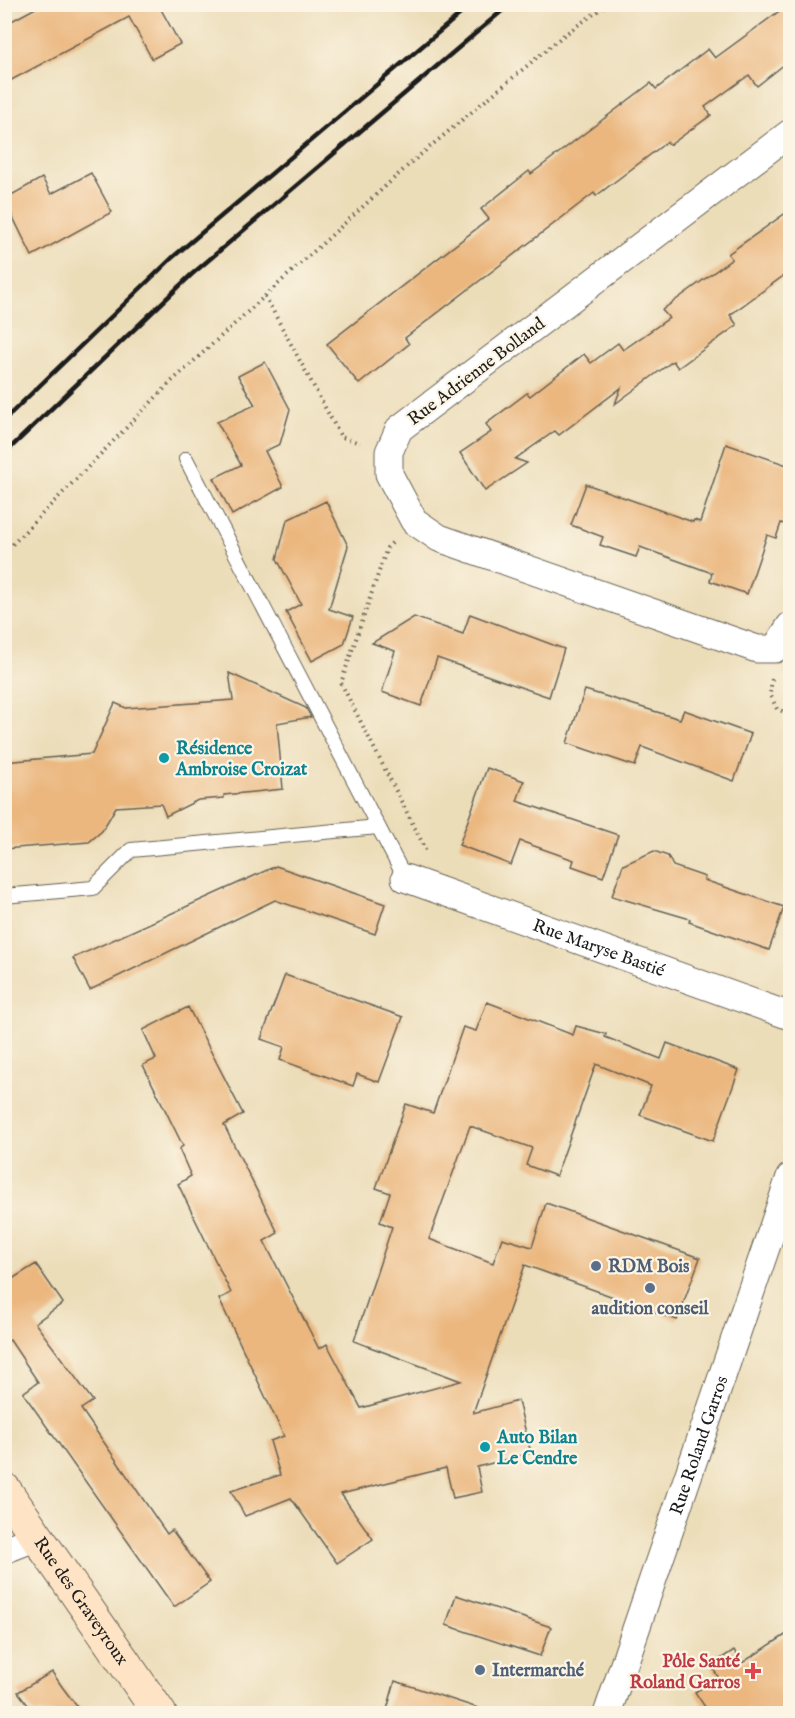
<svg xmlns="http://www.w3.org/2000/svg" width="795" height="1718" viewBox="0 0 795 1718" font-family="'IM FELL English',serif">
  <rect width="100%" height="100%" fill="#fcf5e5"/>
  <filter id="ink" filterUnits="userSpaceOnUse"><feTurbulence type="fractalNoise" baseFrequency=".0167" numOctaves="2"/><feDisplacementMap in="SourceGraphic" scale="12" xChannelSelector="R" yChannelSelector="G"/><feConvolveMatrix kernelMatrix="1 2 1 2 8 2 1 2 1" color-interpolation-filters="sRGB"/></filter>
  <filter id="wash" filterUnits="userSpaceOnUse"><feTurbulence type="fractalNoise" baseFrequency=".008" numOctaves="4" result="noise"/><feDisplacementMap in="SourceGraphic" scale="24" xChannelSelector="R" yChannelSelector="G"/><feGaussianBlur stdDeviation="1.35" result="paint"/><feColorMatrix in="noise" values="0 0 0 0 0 0 0 0 0 0 0 0 0 0 0 0 0 1.4 0 .05"/><feComposite in="paint" operator="in"/></filter>
  <g filter="url(#wash)">
    <rect width="100%" height="100%" fill="#ecddb9"/>
    <g id="blocks">
      <g fill="#ebb77f">
        <polygon points="43,4 158,4 180,44 152,59 129,17 4,84 4,25"/>
        <polygon points="789,4 790,60 757,86 749,75 705,107 711,115 670,145 667,142 596,196 594,193 405,338 409,344 359,384 327,344 489,219 481,209 529,171 531,174 651,83 656,89 708,49 715,58"/>
        <polygon points="91,173 112,212 32,256 4,199 42,178 51,194"/>
        <polygon points="790,210 790,271 730,315 737,325 678,368 673,361 615,404 621,388 559,435 555,431 515,459 527,463 485,491 460,453 491,432 486,424 527,393 530,396 584,354 591,363 618,343 623,350 669,318 662,310 732,259 728,254"/>
        <polygon points="265,362 290,409 280,444 265,451 283,487 232,515 214,478 241,465 217,422 255,405 238,376"/>
        <polygon points="726,444 790,466 790,526 781,523 776,538 767,535 747,594 710,581 712,573 640,547 636,557 600,545 603,537 571,525 586,484 693,522 694,520 700,522"/>
        <polygon points="326,501 348,546 329,609 353,617 344,644 312,661 286,612 301,604 277,559 287,520"/>
        <polygon points="470,614 564,649 549,697 437,658 421,706 382,692 395,651 372,643 414,617 463,634"/>
        <polygon points="229,673 306,708 311,717 277,723 283,789 224,795 224,798 198,800 166,816 161,804 116,807 102,831 89,842 4,849 4,762 92,754 115,703 126,708 233,700"/>
        <polygon points="585,690 680,719 684,710 751,734 734,781 642,747 635,766 567,743"/>
        <polygon points="487,768 524,781 517,801 618,835 603,877 572,866 574,860 520,841 511,865 459,845"/>
        <polygon points="654,851 668,856 673,866 705,877 704,880 784,907 769,950 689,922 690,919 612,896 623,865"/>
        <polygon points="276,866 385,904 375,934 275,900 90,990 73,958"/>
        <polygon points="285,975 403,1017 379,1082 357,1074 353,1086 280,1060 284,1047 261,1039"/>
        <polygon points="487,1002 573,1035 576,1026 606,1034 605,1037 661,1059 667,1043 739,1070 713,1141 640,1115 651,1086 596,1064 556,1176 526,1165 532,1148 470,1126 429,1239 493,1263 502,1238 532,1247 546,1203 700,1258 677,1320 525,1265 473,1413 518,1401 531,1453 477,1467 482,1492 453,1498 446,1468 341,1494 373,1539 337,1563 291,1498 245,1516 231,1491 280,1475 270,1441 284,1436 219,1299 231,1293 178,1184 191,1176 179,1149 183,1146 143,1065 156,1059 143,1030 188,1007 243,1114 224,1125 278,1233 264,1241 319,1349 327,1344 361,1408 461,1381 354,1341 392,1227 380,1222 390,1193 376,1188 406,1104 433,1113 463,1027 476,1031"/>
        <polygon points="36,1264 63,1303 35,1323 93,1401 81,1409 167,1534 172,1530 210,1582 174,1607 23,1393 38,1382 10,1340 4,1344 4,1284"/>
        <polygon points="456,1595 551,1627 540,1656 446,1625"/>
        <polygon points="790,1632 790,1713 709,1713 695,1692 718,1677 711,1665 734,1650 742,1663"/>
        <polygon points="52,1672 63,1688 82,1713 34,1713 18,1692"/>
        <polygon points="395,1681 478,1708 477,1713 386,1713"/>
      </g>
    </g>
  </g>
  <g filter="url(#ink)">
    <use href="#blocks" fill-opacity="0" stroke="#656053" stroke-width="1.5"/>
    <g fill="none" stroke-linecap="round" stroke-linejoin="round">
      <g stroke="#656053" stroke-width="16">
        <g id="lane">
          <polyline points="186,459 405,878"/>
          <polyline points="4,896 93,888 131,850 378,827"/>
        </g>
      </g>
      <g stroke="#656053" stroke-width="29">
        <g id="street">
          <polyline points="790,133 399,429 389,452 389,474 414,521 439,538 757,649 775,649 790,626"/>
          <path id="s1" d="M405,878L790,1016"/>
          <polyline points="4,1550 37,1537"/>
          <path id="s2" d="M607,1714L790,1177"/>
        </g>
      </g>
      <g stroke="#656053" stroke-width="35">
        <g id="secondary">
          <path id="s3" d="M4,1489L160,1714"/>
        </g>
      </g>
      <g stroke="#656053" stroke-width="4" stroke-dasharray="1.5 4.5" stroke-linecap="butt">
        <polyline points="265,296 341,437 360,443"/>
        <polyline points="392,543 387,548 341,683 426,850"/>
        <polyline points="4,553 171,382 265,296 413,161 564,35 608,4"/>
        <polyline points="772,679 770,694 777,709 790,714"/>
      </g>
      <use href="#lane" stroke="#fff" stroke-width="14"/>
      <use href="#street" stroke="#fff" stroke-width="27"/>
      <use href="#secondary" stroke="#fee4c5" stroke-width="33"/>
      <g stroke="#1c1c1c" stroke-width="4.5">
        <polyline points="4,420 173,257 472,4"/>
        <polyline points="4,454 191,275 510,4"/>
      </g>
    </g>
  </g>
  <g fill="#0f9aa8" stroke="#fcf5e5" stroke-width="2">
    <circle cx="164" cy="758" r="6"/>
    <circle cx="485" cy="1447" r="6"/>
  </g>
  <g fill="#5c6f8a" stroke="#fcf5e5" stroke-width="2">
    <circle cx="596" cy="1266" r="6"/>
    <circle cx="650" cy="1288" r="6"/>
    <circle cx="480" cy="1670" r="6"/>
  </g>
  <path fill="#e0444e" stroke="#fcf5e5" stroke-width="2" d="M750 1662h6v6h6v6h-6v6h-6v-6h-6v-6h6z"/>
  <g text-anchor="middle" stroke-width="4.5" stroke-linejoin="round" paint-order="stroke">
    <g font-size="18" fill="#1c1c1c" stroke="#fcf5e5">
      <text transform="translate(476 371) rotate(-37)" y="6">Rue Adrienne Bolland</text>
      <text dy="6" stroke="none"><textPath href="#s1" startOffset="206">Rue Maryse Bastié</textPath></text>
      <text dy="6" stroke="none"><textPath href="#s2" startOffset="284">Rue Roland Garros</textPath></text>
      <text dy="6" stroke="none"><textPath href="#s3" startOffset="136">Rue des Graveyroux</textPath></text>
    </g>
    <g font-size="18" font-weight="bold" fill="#0d838f" stroke="#fcf5e5" text-anchor="start">
      <text x="176" y="754">Résidence<tspan x="176" dy="21">Ambroise Croizat</tspan></text>
      <text x="497" y="1443">Auto Bilan<tspan x="497" dy="21">Le Cendre</tspan></text>
    </g>
    <g font-size="18" font-weight="bold" fill="#4e5e75" stroke="#fcf5e5" text-anchor="start">
      <text x="608" y="1272">RDM Bois</text>
      <text x="650" y="1314" text-anchor="middle">audition conseil</text>
      <text x="492" y="1676">Intermarché</text>
    </g>
    <g font-size="18" font-weight="bold" fill="#be3a42" stroke="#fcf5e5" text-anchor="end">
      <text x="740" y="1667">Pôle Santé<tspan x="740" dy="21">Roland Garros</tspan></text>
    </g>
  </g>
  <rect width="795" height="1718" fill="none" stroke="#fcf5e5" stroke-width="24"/>
</svg>
